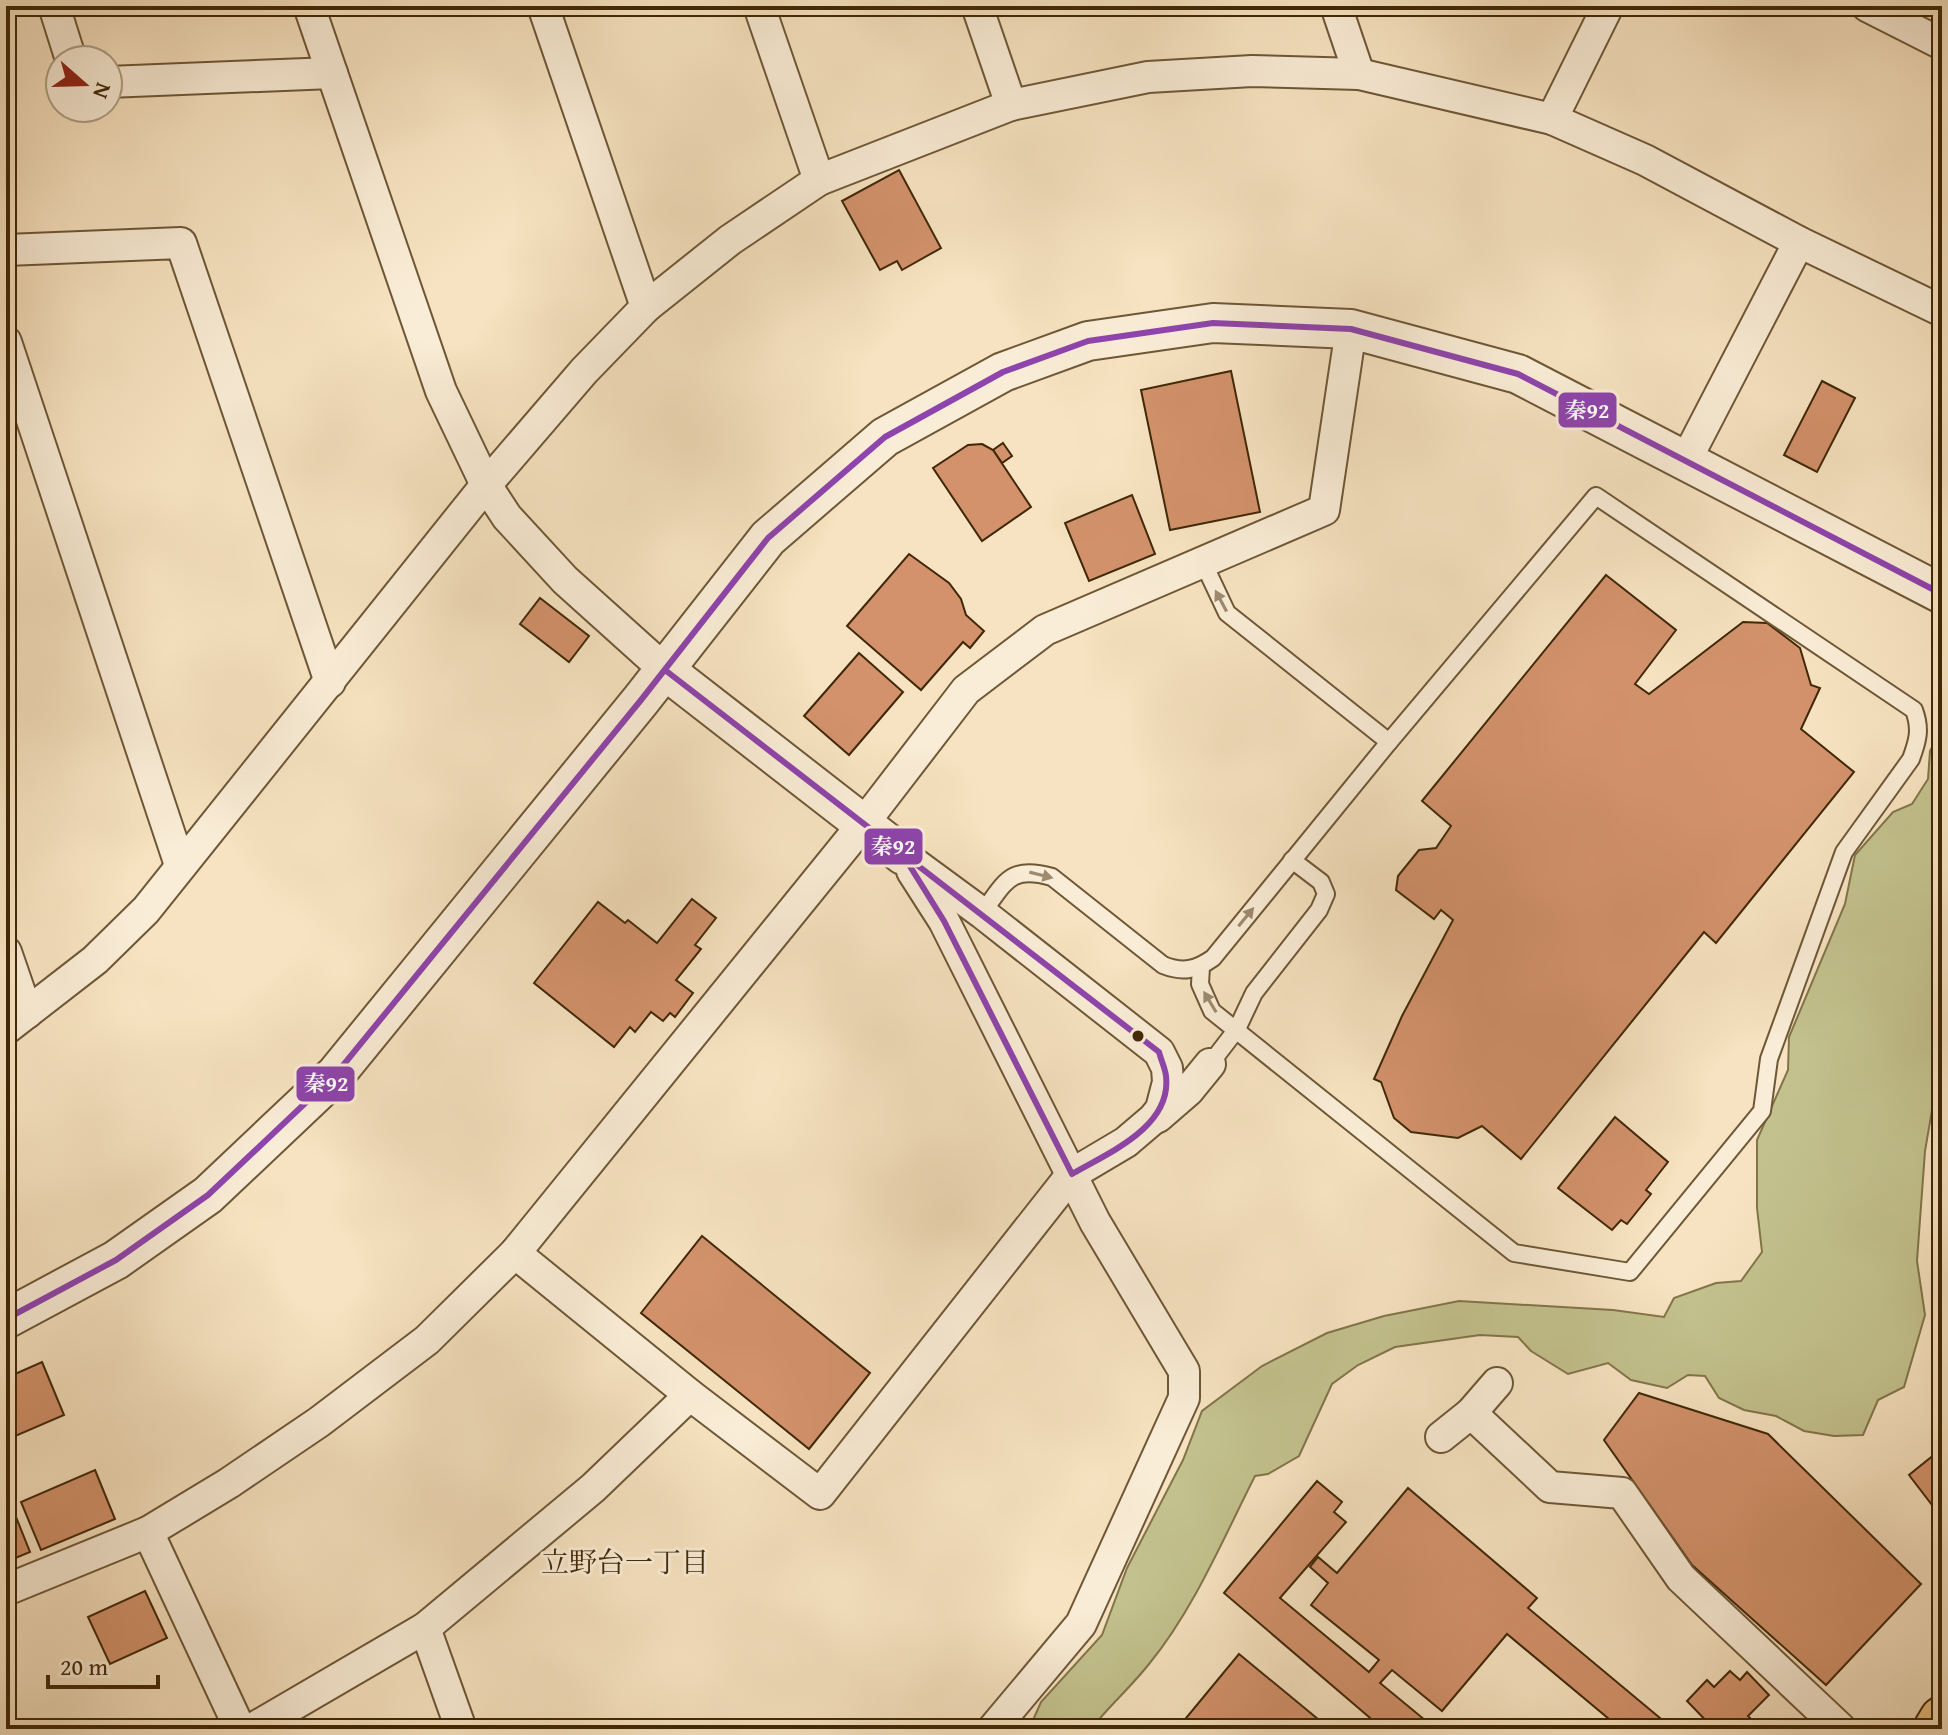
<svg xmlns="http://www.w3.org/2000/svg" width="1948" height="1735" viewBox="0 0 1948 1735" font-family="'Gentium Book Plus','Noto Serif JP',serif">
  <rect width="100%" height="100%" fill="#f7e3c1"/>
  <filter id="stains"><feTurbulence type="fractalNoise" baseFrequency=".0025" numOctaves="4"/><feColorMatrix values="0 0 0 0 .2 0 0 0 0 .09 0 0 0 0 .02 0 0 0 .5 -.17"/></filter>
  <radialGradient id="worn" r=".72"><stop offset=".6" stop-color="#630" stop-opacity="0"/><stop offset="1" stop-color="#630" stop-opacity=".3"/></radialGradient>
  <path fill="#c3c28e" stroke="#82754a" stroke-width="2" d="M1942,729V1052L1925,1151L1917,1261L1925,1315L1904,1387L1878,1400L1863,1435L1834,1436L1804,1431L1776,1416L1744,1410L1719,1398L1705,1376L1688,1375L1667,1388L1631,1380L1608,1363L1568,1374L1531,1351L1518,1337L1480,1335L1395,1347L1358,1365L1332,1384L1299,1456L1268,1474L1255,1476C1223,1539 1194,1609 1149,1664C1131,1687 1109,1706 1091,1729H1029L1041,1702L1102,1635L1127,1568L1183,1460L1202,1411L1262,1366L1327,1333L1384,1316L1459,1301L1613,1310L1664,1317L1674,1298L1716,1283L1741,1281L1762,1252L1757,1208V1140L1788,1070L1789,1037L1845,904L1855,855L1893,812L1912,804L1928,779L1930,751Z"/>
  <g fill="#d3926c" stroke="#402807" stroke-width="2">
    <polygon points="899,170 941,248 902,270 897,261 880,270 842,201"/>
    <polygon points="1231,371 1260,512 1170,530 1141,390"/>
    <polygon points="1822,381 1855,398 1817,472 1784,455"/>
    <polygon points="1003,443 1012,456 1002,463 993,450"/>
    <polygon points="982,444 993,450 1031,507 982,541 933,468 968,445"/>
    <polygon points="1132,495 1155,554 1089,581 1065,523"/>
    <polygon points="909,554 949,583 961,599 966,615 984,631 970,648 963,642 921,690 847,626"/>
    <polygon points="1606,575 1676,630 1635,684 1649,694 1743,622 1767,623 1800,648 1811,685 1820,688 1801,729 1854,772 1716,943 1704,932 1521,1159 1482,1126 1458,1138 1411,1132 1394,1118 1381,1082 1374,1079 1402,1016 1453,920 1441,910 1434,919 1396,890 1398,876 1419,850 1436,848 1451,826 1422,801"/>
    <polygon points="540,598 589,636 569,662 520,624"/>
    <polygon points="859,653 903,692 849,755 804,716"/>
    <polygon points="692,899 716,918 695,945 701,949 676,980 693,993 675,1017 670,1013 663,1021 651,1012 635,1032 630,1027 614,1047 534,983 598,902 625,923 628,920 657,943"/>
    <polygon points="1615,1117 1668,1162 1646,1190 1651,1194 1627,1224 1621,1220 1612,1230 1558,1188"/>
    <polygon points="702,1236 870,1373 809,1449 641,1313"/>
    <polygon points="42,1362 64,1415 6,1440 6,1378"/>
    <polygon points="1639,1393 1768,1434 1921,1584 1826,1685 1692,1565 1604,1440"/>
    <polygon points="1940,1450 1942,1453 1942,1518 1909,1475"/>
    <polygon points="95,1470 115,1519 41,1550 21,1502"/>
    <polygon points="1317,1481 1342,1502 1334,1512 1346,1522 1280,1598 1369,1672 1379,1660 1311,1605 1328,1583 1310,1567 1318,1557 1337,1573 1408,1488 1537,1598 1528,1608 1672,1728 1621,1729 1507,1634 1442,1711 1392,1670 1380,1683 1431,1725 1427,1729 1383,1729 1224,1593"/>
    <polygon points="6,1492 30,1552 6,1562"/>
    <polygon points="145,1591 167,1638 110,1664 88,1617"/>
    <polygon points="1239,1654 1330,1729 1177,1729"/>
    <polygon points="1730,1671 1740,1680 1747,1672 1769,1695 1748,1716 1751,1719 1742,1729 1714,1729 1687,1701 1707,1680 1714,1687"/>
  </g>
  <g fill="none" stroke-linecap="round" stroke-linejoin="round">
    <g stroke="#6e5736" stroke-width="20">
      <g id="service">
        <path d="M982,913C1006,882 1009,865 1052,877L1163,965C1183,973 1196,970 1213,958L1389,742L1227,613L1202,560"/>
        <path d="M1201,967L1200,984L1212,1011L1514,1253L1630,1272L1762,1111L1769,1059L1844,852L1911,759C1918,740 1921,729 1914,710L1596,496L1389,742"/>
        <polyline points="1210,1064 1237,1029 1254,993 1319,910 1326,894 1321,882 1292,860"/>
      </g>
    </g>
    <g stroke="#6e5736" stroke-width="34">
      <g id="minor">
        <polyline points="54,6 71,60"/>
        <polyline points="309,6 441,391 486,485 507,517 565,580 665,670"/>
        <polyline points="543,6 646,307"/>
        <polyline points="759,6 819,180"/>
        <polyline points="977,6 1011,105"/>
        <polyline points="1336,6 1359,74"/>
        <polyline points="1867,6 1942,44"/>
        <polyline points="108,82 332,73"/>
        <polyline points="1552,119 1608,6"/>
        <polyline points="6,250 181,243 330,682"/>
        <polyline points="6,342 180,865"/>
        <polyline points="1686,460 1799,242"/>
        <polyline points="912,871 944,921 1095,1222 1184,1371 1184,1398 1081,1624 993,1729"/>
        <polyline points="6,952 27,1013"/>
        <polyline points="6,1029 95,960 146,910 486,485 584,371 646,307 730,240 819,180 1011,105 1148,77 1252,71 1359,74 1552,119 1645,160 1799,242 1942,311"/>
        <polyline points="1158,1117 1188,1091 1210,1064"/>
        <polyline points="515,1253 690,1395 820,1494 1072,1174 1126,1142 1153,1119 1161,1109 1168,1082 1167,1068 1159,1052 982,913 903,855"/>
        <polyline points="1471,1413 1550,1487 1622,1493 1681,1578 1841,1729"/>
        <polyline points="1441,1437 1471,1413 1497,1383"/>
        <polyline points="148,1532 240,1729"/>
        <polyline points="6,1590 148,1532 229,1483 319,1422 427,1340 515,1253 863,824 966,690 1045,630 1324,510 1351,329"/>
        <polyline points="425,1628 461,1729"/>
        <polyline points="252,1729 425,1628 593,1488 690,1395"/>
      </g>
    </g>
    <g stroke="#6e5736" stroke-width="42">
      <g id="tertiary">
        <polyline points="665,670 903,855"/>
        <polyline points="6,1319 116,1260 208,1195 336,1074 641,700 768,538 885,437 1003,372 1088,341 1213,323 1351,329 1518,374 1942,594"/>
      </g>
    </g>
    <g stroke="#402807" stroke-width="48">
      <polyline id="primary" points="1936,1729 1942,1719"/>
    </g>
    <use href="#service" stroke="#faedd7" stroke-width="16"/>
    <use href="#minor" stroke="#faedd7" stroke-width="30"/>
    <use href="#tertiary" stroke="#faedd7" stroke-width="38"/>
    <use href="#primary" stroke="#ecc280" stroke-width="44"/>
    <g stroke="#faedd7" stroke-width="12">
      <g id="bus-1">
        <path d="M665,670L1159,1052C1161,1060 1165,1068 1166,1076C1172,1127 1108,1153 1072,1174L944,921L903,855"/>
        <polyline points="6,1319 116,1260 208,1195 336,1074 641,700 768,538 885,437 1003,372 1088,341 1213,323 1351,329 1518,374 1942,594"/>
      </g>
    </g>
    <use href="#bus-1" stroke="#8e44ad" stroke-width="6"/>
  </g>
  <defs><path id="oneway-solid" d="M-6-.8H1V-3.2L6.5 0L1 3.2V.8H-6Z" transform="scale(2)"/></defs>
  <g fill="#9d8a6f">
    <use href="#oneway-solid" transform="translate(1221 601) rotate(-118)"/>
    <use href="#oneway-solid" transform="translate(1041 875) rotate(14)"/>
    <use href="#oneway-solid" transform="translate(1246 917) rotate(-51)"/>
    <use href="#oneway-solid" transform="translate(1210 1002) rotate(-121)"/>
  </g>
  <circle fill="#402807" stroke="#faedd7" stroke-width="3" cx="1138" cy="1036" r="7"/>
  <g text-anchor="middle" stroke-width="6" stroke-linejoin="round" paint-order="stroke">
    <g font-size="28" fill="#402807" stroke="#faedd7">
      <text x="625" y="1572">立野台一丁目</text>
    </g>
  </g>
  <g stroke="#faedd7" stroke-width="3">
    <rect x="1557" y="391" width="61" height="38" rx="8" fill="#8e44ad"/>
    <rect x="863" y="827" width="61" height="39" rx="8" fill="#8e44ad"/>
    <rect x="295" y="1065" width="61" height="38" rx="8" fill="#8e44ad"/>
  </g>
  <g font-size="22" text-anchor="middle" font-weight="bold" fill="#fff">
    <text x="1587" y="418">秦92</text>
    <text x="893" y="854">秦92</text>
    <text x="326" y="1091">秦92</text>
  </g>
  <rect width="1948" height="1735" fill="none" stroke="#f7e3c1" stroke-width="32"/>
  <rect x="8" y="8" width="1932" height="1719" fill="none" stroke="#402807" stroke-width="4"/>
  <rect x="16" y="16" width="1916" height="1703" fill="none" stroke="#402807" stroke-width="2"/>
  <g transform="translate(84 84) rotate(110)"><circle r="38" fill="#faedd7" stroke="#b09e84" stroke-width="2"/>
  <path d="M0-6L14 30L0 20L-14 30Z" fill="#8f2418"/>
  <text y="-12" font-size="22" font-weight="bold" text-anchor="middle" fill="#402807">N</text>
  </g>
  <path d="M48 1675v12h110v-12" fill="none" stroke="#402807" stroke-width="4"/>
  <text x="60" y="1675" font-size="24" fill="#402807" stroke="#faedd7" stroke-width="6" paint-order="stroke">20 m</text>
  <rect width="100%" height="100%" filter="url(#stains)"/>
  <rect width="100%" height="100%" fill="url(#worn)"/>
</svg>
